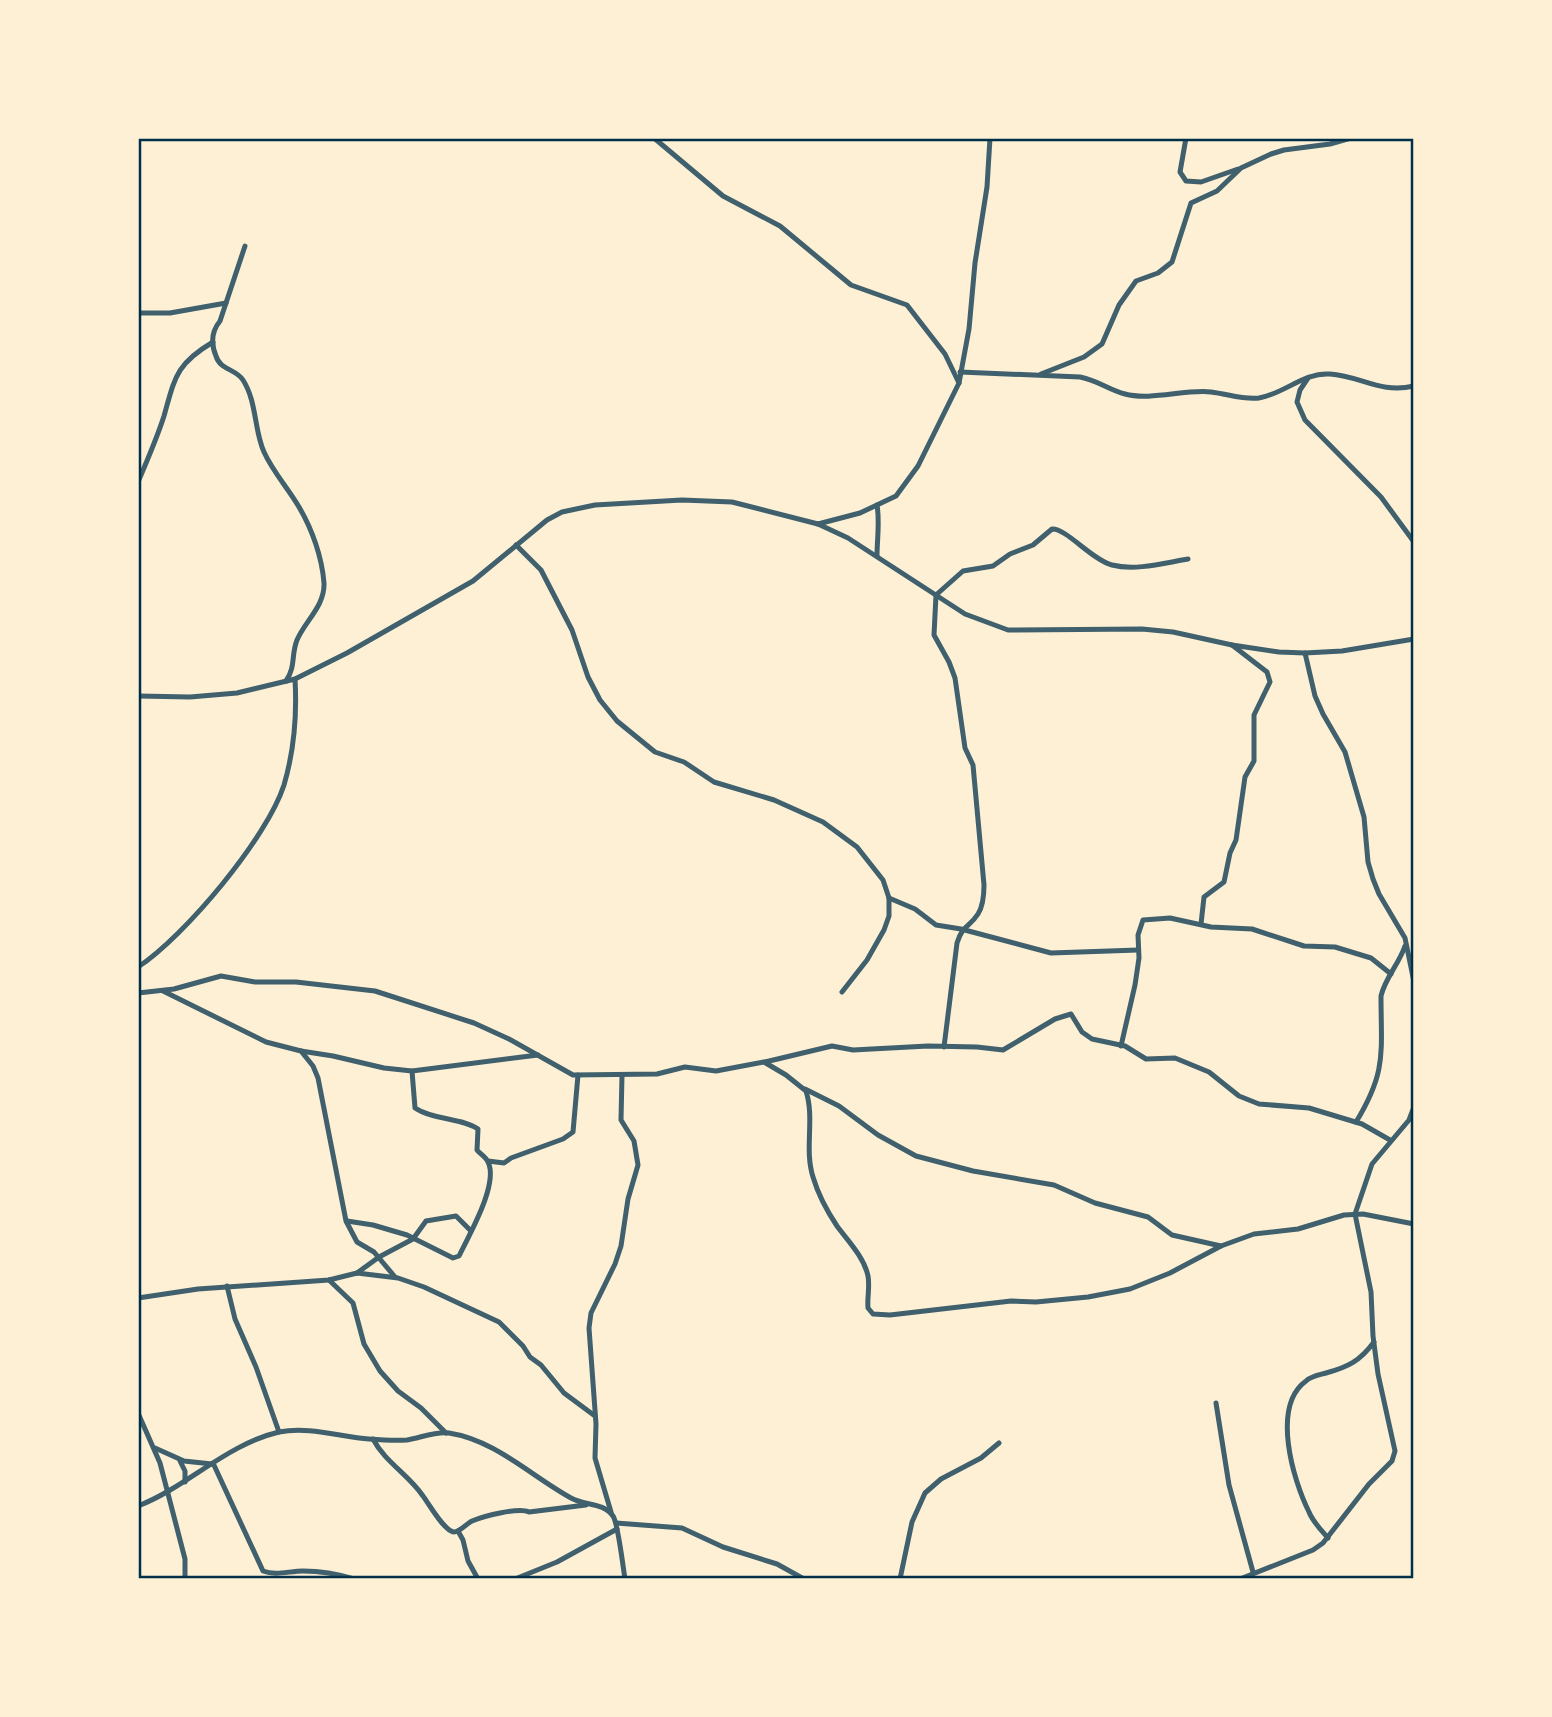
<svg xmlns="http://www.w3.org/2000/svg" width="1552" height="1717" viewBox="0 0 1552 1717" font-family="'Public Sans',sans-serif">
  <rect width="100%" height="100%" fill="#fdf0d5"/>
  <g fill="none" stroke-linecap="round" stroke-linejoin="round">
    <g stroke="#3f606c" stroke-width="5">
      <polyline points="654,138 723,196 780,226 851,285 907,305 945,354 959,383"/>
      <polyline points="1186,138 1180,172 1186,181 1201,182 1238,169"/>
      <path d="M245,246L220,321C211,332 211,344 216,356C220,370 236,369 243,380C257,402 254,430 264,452C273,472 288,488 299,507C312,529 322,557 324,583C325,606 305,621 297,640C291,655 296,666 286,681"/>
      <polyline points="138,313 170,313 226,303"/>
      <path d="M960,372L1080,377C1097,380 1109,390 1125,394C1151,401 1185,389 1211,392C1228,394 1243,400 1259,398C1284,394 1304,372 1330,374C1361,376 1380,394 1414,386"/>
      <polyline points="1041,374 1084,357 1102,344 1119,305 1136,281 1158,273 1172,262 1191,203 1217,191 1241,168 1271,154 1284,150 1330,144 1351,138"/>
      <polyline points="1308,378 1300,390 1297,402 1305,420 1381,497 1414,542"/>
      <path d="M138,482C147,461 157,438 164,416C175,377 176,364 213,342"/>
      <polyline points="818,524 860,513 896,496 918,466 959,383 969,329 975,263 987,187 990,138"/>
      <polyline points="516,545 541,570 572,630 588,677 600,700 617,721 655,752 684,762 714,782 774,800 823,822 857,847 883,880 889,898 889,916 884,930 867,960 842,992"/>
      <path d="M877,556C877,539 880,522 877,505"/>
      <polyline points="1305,653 1315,696 1323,714 1345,752 1364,817 1368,862 1373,879 1379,894 1405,938 1414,982"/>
      <polyline points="138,696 190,697 237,693 295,679 347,653 473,581 547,520 562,512 595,505 682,500 732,502 818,524 848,538 965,614 1008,630 1142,629 1173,632 1232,645 1279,652 1305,653 1342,651 1414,639"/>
      <polyline points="889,898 915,909 936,925 961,929 1051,953 1138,950"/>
      <polyline points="1201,924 1204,897 1224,882 1230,853 1236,840 1245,777 1254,761 1254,715 1270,682 1267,672 1232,645"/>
      <path d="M138,967C185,936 267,838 284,785C294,751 297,714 295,679"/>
      <polyline points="163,991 266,1042 301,1051 313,1066 318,1078 346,1221 357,1242 374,1252 395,1277"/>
      <path d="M138,993L174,989L221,976L255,982H296L375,991L474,1023L509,1039L573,1075L657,1074L685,1067L716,1071L764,1062L786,1075L806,1091C815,1119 804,1149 813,1177C818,1194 827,1211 837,1226C848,1241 864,1257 868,1276C870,1287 867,1298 868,1308L873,1314L890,1315L1011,1301L1036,1302L1088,1297L1130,1289L1170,1273L1221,1246L1254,1234L1298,1229L1344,1215L1363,1214L1414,1224"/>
      <polyline points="1121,1046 1135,985 1139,958 1138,935 1143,920 1170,918 1211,927 1252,929 1304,946 1335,947 1371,958 1391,974"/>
      <path d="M944,1047L957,943C963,924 969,928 978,914C983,906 984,894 984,885L973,765L965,748L955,678L949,662L934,635L936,595L963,571L993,566L1010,554L1033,545L1052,529C1066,528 1092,560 1112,565C1136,571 1164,563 1188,559"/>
      <polyline points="301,1051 333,1056 384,1068 412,1071 538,1055"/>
      <polyline points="765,1062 832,1046 853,1050 928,1046 977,1047 1003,1050 1055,1019 1071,1014 1082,1032 1092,1039 1125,1046 1146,1059 1175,1058 1209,1072 1239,1096 1259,1104 1309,1108 1362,1124 1390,1140"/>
      <polyline points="805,1089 839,1106 878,1135 916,1156 973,1171 1054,1185 1095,1203 1148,1217 1172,1235 1221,1246"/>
      <path d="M1356,1122C1387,1071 1381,1053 1381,996C1385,978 1399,964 1405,946"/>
      <polyline points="488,1161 504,1163 511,1158 563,1139 573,1132 578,1075"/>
      <path d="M347,1221L373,1225L407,1235L453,1258L459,1256C469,1235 499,1184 488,1162C486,1157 480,1154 477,1150L478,1129C463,1118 433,1120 415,1108L412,1071"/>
      <polyline points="357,1273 379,1257 413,1239 426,1221 456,1216 470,1230"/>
      <polyline points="329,1280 353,1303 364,1344 380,1371 398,1391 421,1408 446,1433"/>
      <polyline points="227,1286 235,1319 256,1367 279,1432"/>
      <polyline points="138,1298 198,1289 329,1280 357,1273 398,1278 424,1287 499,1322 523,1346 530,1357 541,1365 564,1393 595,1416"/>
      <polyline points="1216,1403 1229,1485 1253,1572"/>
      <polyline points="138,1413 160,1463 185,1559 185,1579"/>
      <path d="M373,1439C385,1462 409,1475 423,1496C429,1504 444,1531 454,1532C460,1532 466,1524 472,1521C484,1516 519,1507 529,1512L586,1505"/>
      <polyline points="155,1448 184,1461 212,1464"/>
      <polyline points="180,1461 185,1471 185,1482"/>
      <path d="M213,1463L263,1571C276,1576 289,1571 303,1571C320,1571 338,1574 354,1579"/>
      <path d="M138,1506C187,1487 227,1444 279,1432C309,1426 341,1437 369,1439C381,1440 395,1441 407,1440C420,1438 436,1431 449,1433C495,1440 531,1476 571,1498C585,1506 603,1502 613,1516C618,1523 623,1567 625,1579"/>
      <polyline points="611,1512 595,1458 596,1424 589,1328 591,1313 615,1264 621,1246 628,1199 638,1165 634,1141 621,1120 622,1075"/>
      <polyline points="616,1523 682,1528 723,1547 777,1564 804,1579"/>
      <polyline points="458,1531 463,1540 468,1561 478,1579"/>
      <path d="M1328,1538C1321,1530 1313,1522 1309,1512C1293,1480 1271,1406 1306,1381C1311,1376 1319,1375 1326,1373C1348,1367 1360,1361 1374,1342"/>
      <polyline points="515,1579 557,1562 617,1529"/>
      <polyline points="900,1579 912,1522 925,1493 941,1479 981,1458 999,1443"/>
      <polyline points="1240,1579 1313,1550 1323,1543 1369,1484 1392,1461 1395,1451 1378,1374 1373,1336 1371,1292 1355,1214 1372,1164 1409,1120 1414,1107"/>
    </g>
  </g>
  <rect width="1552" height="1717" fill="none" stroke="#fdf0d5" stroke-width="280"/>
  <rect x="140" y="140" width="1272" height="1437" fill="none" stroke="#003049" stroke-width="2.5"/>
</svg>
